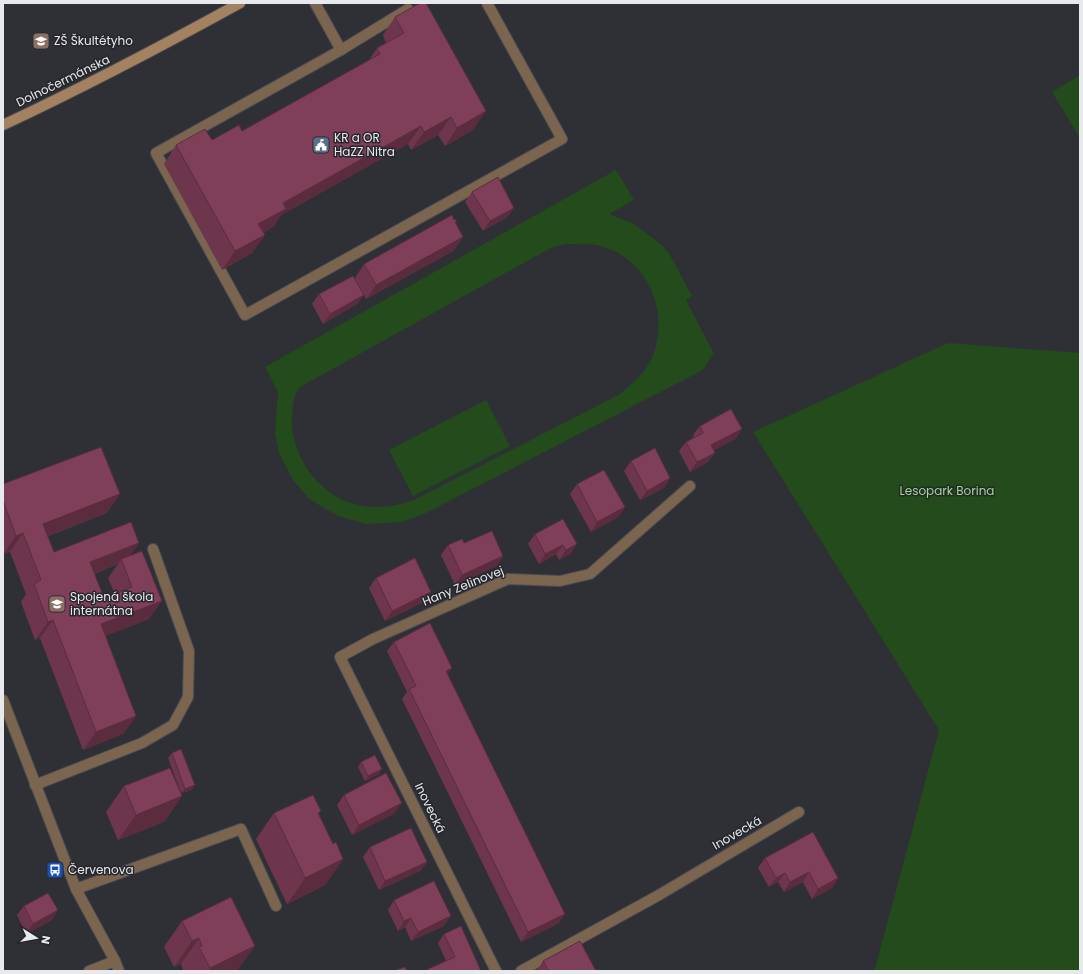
<svg xmlns="http://www.w3.org/2000/svg" width="1083" height="974" viewBox="0 0 1083 974" font-family="Poppins,sans-serif">
  <rect width="100%" height="100%" fill="#2f3036"/>
  <g fill="#234b1b" fill-rule="evenodd">
    <polygon points="1080,75 1080,138 1052,92"/>
    <path d="M616,170L634,200L609,214L634,224L662,245L670,255L692,296L686,300L714,354L712,355L703,370L426,513L402,522L366,524L338,516L309,499L293,480L279,453L275,434L278,392L265,367ZM565,244C575,244 587,243 596,245C648,255 672,314 651,360C644,374 632,384 620,394L414,500C402,504 391,507 378,507C343,508 313,486 299,454C294,441 291,430 292,416C293,406 293,395 300,387L538,255L551,248Z"/>
    <polygon points="948,343 1080,353 1080,971 872,971 875,969 939,730 753,432"/>
    <polygon points="486,400 510,446 413,496 389,450"/>
  </g>
  <g fill="none" stroke-linecap="round" stroke-linejoin="round">
    <g stroke="#4d4e53" stroke-width="12">
      <g id="lane">
        <polyline points="315,3 341,50 156,153 245,315 562,139 487,3"/>
        <polyline points="341,50 408,9"/>
        <polyline points="35,785 142,743 173,725 188,697 189,651 153,549"/>
        <polyline points="76,889 241,829 276,906"/>
      </g>
    </g>
    <g stroke="#4d4e53" stroke-width="12">
      <g id="street">
        <polyline points="3,700 76,889 115,961 119,971"/>
        <polyline points="89,971 115,961"/>
        <polyline points="496,971 340,657 373,639 508,579 560,581 590,574 690,486"/>
        <polyline points="521,971 659,895 799,812"/>
      </g>
    </g>
    <g stroke="#4d4e53" stroke-width="12">
      <path id="secondary" d="M3,125C84,87 162,46 240,3"/>
    </g>
    <use href="#lane" stroke="#7b654f" stroke-width="10"/>
    <use href="#street" stroke="#7b654f" stroke-width="10"/>
    <use href="#secondary" stroke="#a4815f" stroke-width="10"/>
  </g>
  <g fill="#6e364d" fill-rule="evenodd">
    <polygon points="395,17 473,130 445,146 438,135 411,150 408,144 281,215 273,227 263,233 265,235 252,253 222,270 164,164 176,145 212,140 242,131 369,60 377,48 386,43 383,35"/>
    <polygon points="472,192 514,208 507,217 483,231 465,202"/>
    <polygon points="456,223 463,237 453,251 366,299 364,295 357,304 323,324 312,304 319,294 355,278 364,264"/>
    <polygon points="700,426 742,429 735,439 714,450 708,462 690,472 679,451 686,442 694,437 693,435"/>
    <polygon points="631,461 670,478 664,488 640,500 624,471"/>
    <path d="M3,484L107,513L48,536L54,552L139,543L129,556L149,619L105,636L136,716L123,734L83,750L40,638L35,640L21,602L26,594L10,552L3,554ZM118,564L108,578L115,594L104,598L94,574Z"/>
    <polygon points="577,484 625,507 618,517 591,532 570,494"/>
    <polygon points="535,534 577,544 570,554 559,560 556,554 539,564 528,544"/>
    <polygon points="464,543 503,556 497,566 455,585 441,555 448,545"/>
    <polygon points="376,578 425,601 385,621 369,588"/>
    <polygon points="394,642 447,675 559,923 521,942 402,699 407,692 387,651"/>
    <polygon points="172,753 192,790 181,793 168,758"/>
    <polygon points="361,762 379,774 365,781 358,767"/>
    <polygon points="124,786 182,796 164,822 118,840 106,812"/>
    <polygon points="344,795 395,813 352,835 337,805"/>
    <polygon points="321,811 319,814 333,844 343,859 325,885 287,904 256,839 274,813"/>
    <polygon points="370,847 427,862 420,871 379,890 363,857"/>
    <polygon points="765,858 838,878 832,888 812,899 803,882 784,892 778,882 769,887 758,868"/>
    <polygon points="394,900 444,926 411,941 405,927 398,931 388,910"/>
    <polygon points="24,906 52,920 26,934 17,915"/>
    <polygon points="182,921 237,971 183,971 183,970 181,964 174,967 164,947"/>
    <polygon points="444,934 481,971 425,971 446,961 438,943"/>
    <polygon points="543,961 596,971 537,971"/>
  </g>
  <g fill="#5a2c3e">
    <polygon points="486,111 473,130 445,146 457,128"/>
    <polygon points="451,117 438,135 411,150 424,132"/>
    <polygon points="421,126 408,144 281,215 273,227 245,243 258,224 283,203"/>
    <polygon points="514,208 507,217 483,231 490,221"/>
    <polygon points="265,235 252,253 222,270 235,251"/>
    <polygon points="463,237 453,251 366,299 376,285"/>
    <polygon points="364,295 357,304 323,324 330,314"/>
    <polygon points="742,429 735,439 704,455 711,445"/>
    <polygon points="715,453 708,462 690,472 697,462"/>
    <polygon points="670,478 664,488 640,500 647,491"/>
    <polygon points="120,494 107,513 30,542 43,524"/>
    <polygon points="625,507 618,517 591,532 597,522"/>
    <polygon points="23,533 10,552 3,554 16,536"/>
    <polygon points="139,543 126,561 121,559 118,564 77,580 90,562"/>
    <polygon points="577,544 570,554 559,560 566,550"/>
    <polygon points="563,545 556,554 539,564 545,554"/>
    <polygon points="503,556 497,566 455,585 462,575"/>
    <polygon points="431,592 425,601 385,621 392,611"/>
    <polygon points="162,601 149,619 88,643 101,624"/>
    <polygon points="53,620 40,638 35,640 48,622"/>
    <polygon points="452,668 445,677 446,671"/>
    <polygon points="136,716 123,734 83,750 96,732"/>
    <polygon points="382,769 379,774 365,781 368,776"/>
    <polygon points="195,785 192,790 181,793 185,789"/>
    <polygon points="182,796 164,822 118,840 136,815"/>
    <polygon points="402,803 395,813 352,835 359,825"/>
    <polygon points="343,859 325,885 287,904 305,878"/>
    <polygon points="427,862 420,871 379,890 385,881"/>
    <polygon points="809,872 803,882 784,892 790,882"/>
    <polygon points="785,873 778,882 769,887 776,878"/>
    <polygon points="838,878 832,888 812,899 818,889"/>
    <polygon points="58,910 52,920 26,934 33,924"/>
    <polygon points="565,914 559,923 521,942 528,932"/>
    <polygon points="451,916 444,926 411,941 418,932"/>
    <polygon points="411,918 405,927 398,931 404,921"/>
    <polygon points="199,938 181,964 174,967 192,941"/>
    <polygon points="255,946 237,971 207,971 210,968"/>
  </g>
  <g fill="#803f59" stroke="#5a2c3e">
    <polygon points="420,3 426,3 486,111 457,128 451,117 424,132 421,126 283,203 286,209 258,224 265,235 235,251 176,145 205,129 212,140 239,125 242,131 380,54 377,48 404,33 395,17"/>
    <polygon points="498,177 514,208 490,221 472,192"/>
    <polygon points="452,215 454,220 455,219 457,221 455,222 463,237 376,285 364,264"/>
    <polygon points="353,276 364,295 330,314 319,294"/>
    <polygon points="731,409 742,429 711,445 715,453 697,462 686,442 703,433 700,426"/>
    <polygon points="101,447 120,494 43,524 54,552 131,522 139,543 90,562 104,598 132,587 121,559 142,551 162,601 101,624 136,716 96,732 53,620 48,622 34,584 41,580 23,533 16,536 3,500 3,484"/>
    <polygon points="655,448 670,478 647,491 631,461"/>
    <polygon points="604,470 625,507 597,522 577,484"/>
    <polygon points="563,519 577,544 566,550 563,545 545,554 535,534"/>
    <polygon points="492,531 503,556 462,575 448,545 462,539 464,543"/>
    <polygon points="415,558 431,592 392,611 376,578"/>
    <polygon points="430,623 452,668 446,671 565,914 528,932 409,689 416,686 394,642"/>
    <polygon points="181,749 195,785 185,789 172,753"/>
    <polygon points="375,755 382,769 368,776 361,762"/>
    <polygon points="170,768 182,796 136,815 124,786"/>
    <polygon points="386,773 402,803 359,825 344,795"/>
    <polygon points="313,795 321,811 318,813 333,844 336,842 343,859 305,878 274,813"/>
    <polygon points="411,828 427,862 385,881 370,847"/>
    <polygon points="813,832 838,878 818,889 809,872 790,882 785,873 776,878 765,858"/>
    <polygon points="434,881 451,916 418,932 411,918 404,921 394,900"/>
    <polygon points="48,893 58,910 33,924 24,906"/>
    <polygon points="231,897 255,946 210,968 199,947 202,946 199,938 192,941 182,921"/>
    <polygon points="461,926 481,971 426,971 426,970 455,957 444,934"/>
    <polygon points="580,941 596,971 549,971 543,961"/>
    <polygon points="405,967 407,971 393,971"/>
  </g>
  <defs>
    <g id="school-square" transform="scale(0.9)"><rect x="-9" y="-9" width="18" height="18" rx="4" fill="#8d6e63" stroke="#25272c"/><path d="M0-5L7-2L0 1L-7-2ZM-4 1L0 2.5L4 1V4Q0 6-4 4Z" fill="#fff"/></g>
    <g id="civic-square" transform="scale(0.9)"><rect x="-9" y="-9" width="18" height="18" rx="4" fill="#5c6f8a" stroke="#25272c"/><path d="M-.6-6.5H3V-4.5H.6V-3L4-1V1h2V6H-6V1h2V-1L-.6-3ZM-1.2 2.5V6h2.4V2.5Z" fill="#fff"/></g>
    <g id="bus-square" transform="scale(0.9)"><rect x="-9" y="-9" width="18" height="18" rx="4" fill="#1a4fb4" stroke="#25272c"/><path d="M-5-6H5V4H4V6H2V4H-2V6H-4V4H-5ZM-3.5-4V0h7V-4ZM-3.5 1.2v1.5H-2V1.2ZM2 1.2v1.5H3.5V1.2Z" fill="#fff"/></g>
  </defs>
  <g fill-rule="evenodd">
    <use href="#school-square" x="41" y="41"/>
    <use href="#civic-square" x="321" y="145"/>
    <use href="#school-square" x="57" y="604"/>
    <use href="#bus-square" x="55" y="870"/>
  </g>
  <g text-anchor="middle" stroke-width="3" stroke-linejoin="round" paint-order="stroke">
    <g font-size="12" fill="#e8e9ed" stroke="#25272c" text-anchor="start">
      <text x="54" y="45">ZŠ Škultétyho</text>
      <text x="334" y="142">KR a OR<tspan x="334" dy="14">HaZZ Nitra</tspan></text>
      <text x="70" y="601">Spojená škola<tspan x="70" dy="14">internátna</tspan></text>
      <text x="68" y="874">Červenova</text>
    </g>
    <g font-size="12" fill="#e8e9ed" stroke="#25272c">
      <text transform="translate(63 81) rotate(-26)" y="4">Dolnočermánska</text>
      <text transform="translate(463 586) rotate(-22)" y="4">Hany Zelinovej</text>
      <text transform="translate(430 808) rotate(64)" y="4">Inovecká</text>
      <text transform="translate(737 833) rotate(-30)" y="4">Inovecká</text>
    </g>
    <g font-size="12" fill="#9adb8d" stroke="#25272c">
      <text x="947" y="495">Lesopark Borina</text>
    </g>
  </g>
  <rect width="1083" height="974" fill="none" stroke="#e8e9ed" stroke-width="8"/>
  <g transform="translate(36 938) rotate(101)" stroke="#25272c" stroke-width="3" paint-order="stroke">
  <path d="M0-3L7 15L0 10L-7 15Z" fill="#e8e9ed"/>
  <text y="-6" font-size="11" font-weight="bold" text-anchor="middle" fill="#e8e9ed">N</text>
  </g>
</svg>
